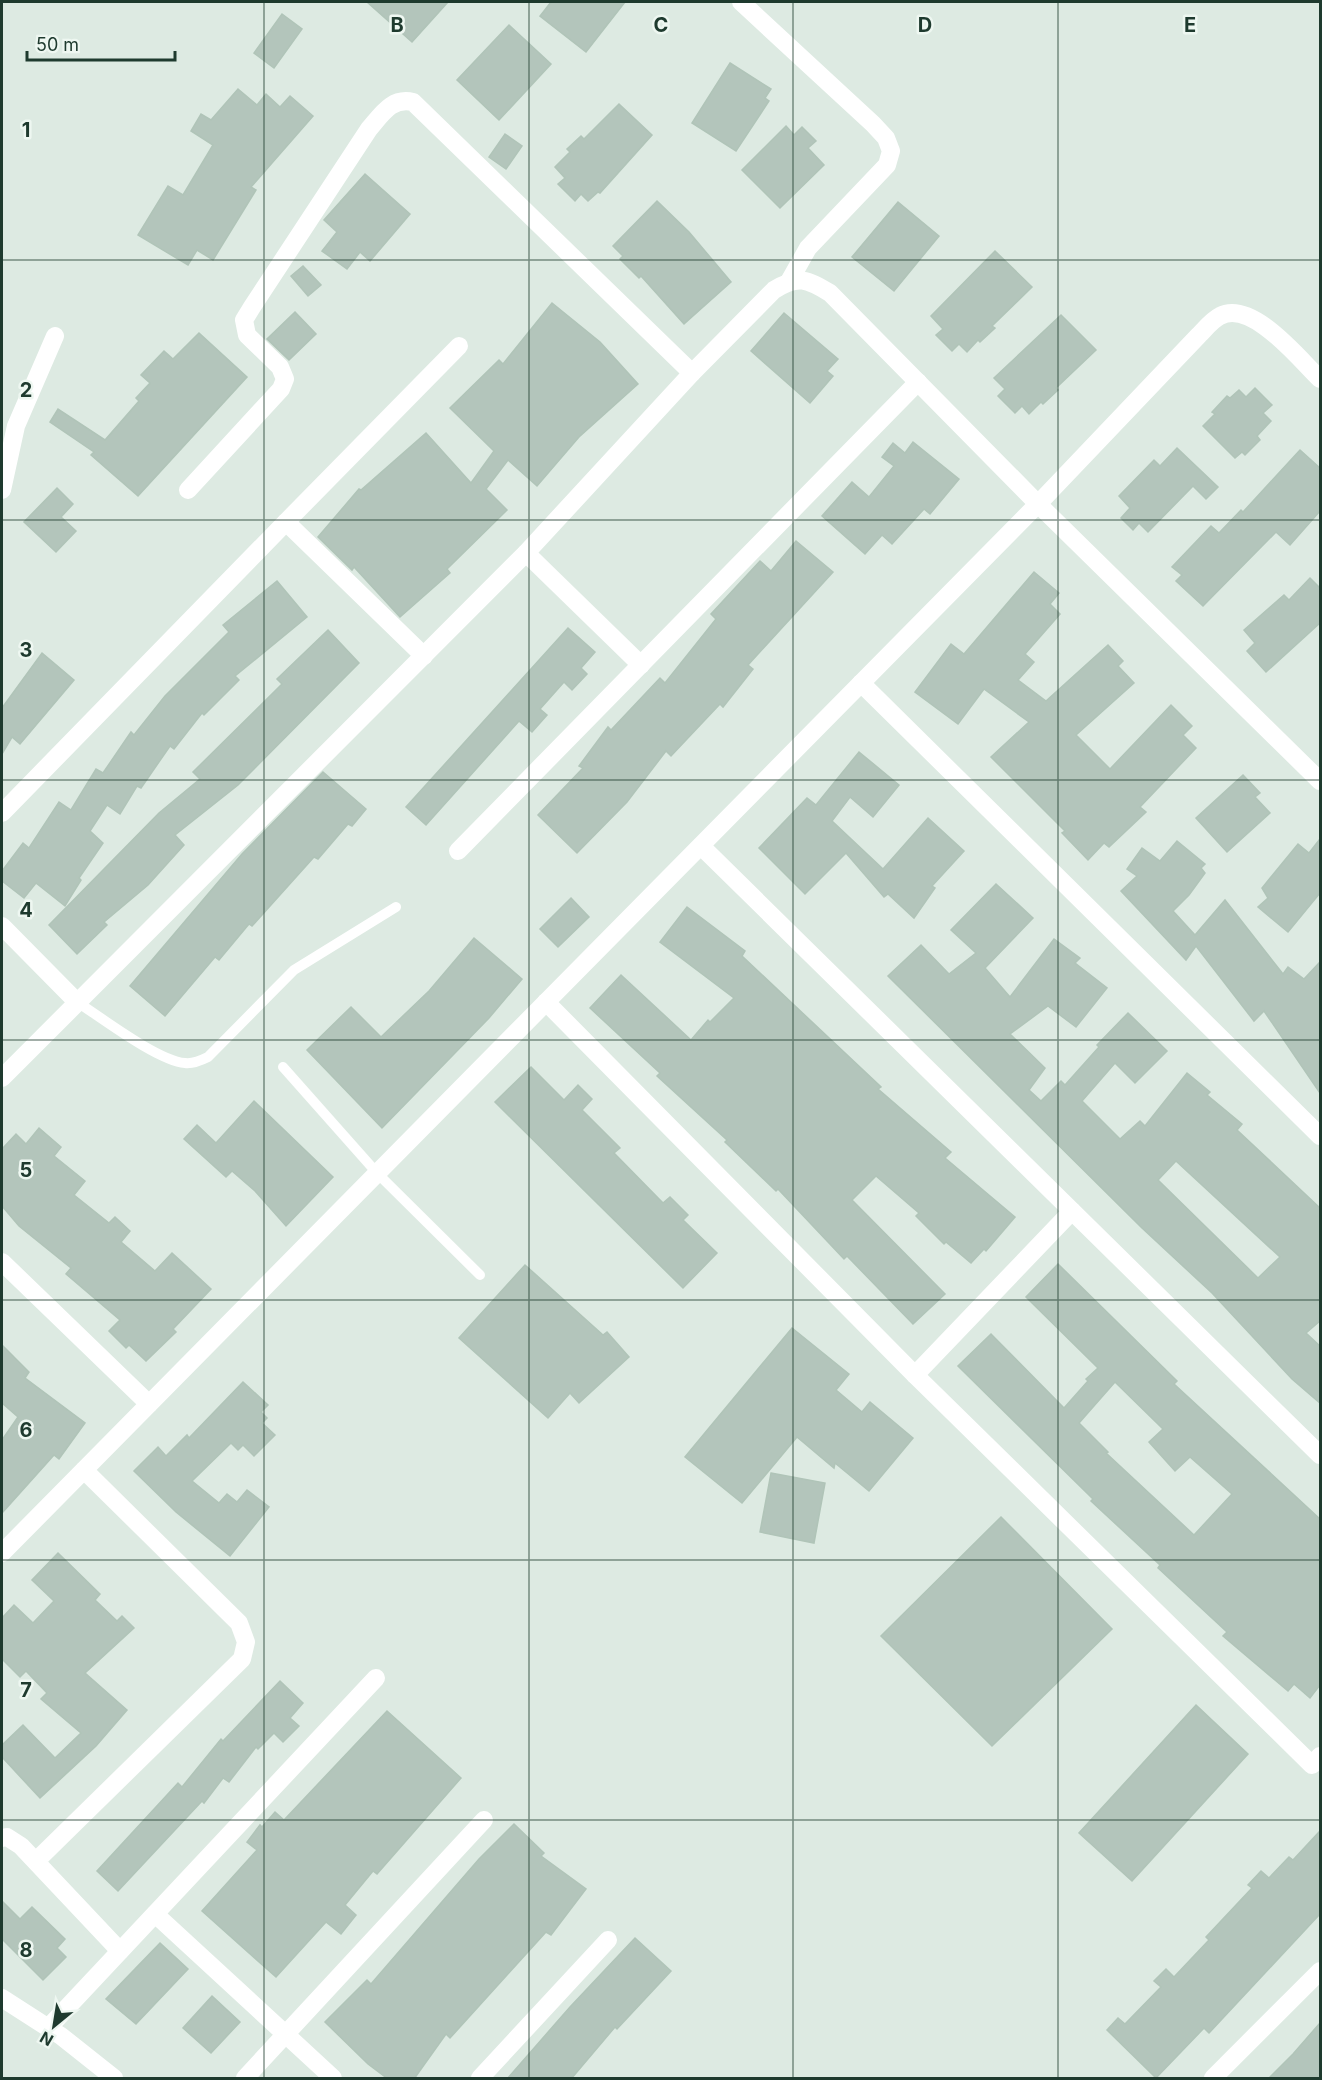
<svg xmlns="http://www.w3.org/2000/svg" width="1322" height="2080" viewBox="0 0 1322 2080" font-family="Inter,sans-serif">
  <rect width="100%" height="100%" fill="#ddeae2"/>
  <g fill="#b3c5bb" stroke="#b0c4b8" stroke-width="1.5" fill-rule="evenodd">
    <polygon points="367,2 448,2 412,42"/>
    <polygon points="551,2 625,2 586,52 540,16"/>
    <polygon points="282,14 302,29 274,68 254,53"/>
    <polygon points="509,25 551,64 499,120 457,80"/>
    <polygon points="730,63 771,89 765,98 769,101 736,151 692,123"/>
    <polygon points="238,89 257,105 266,94 280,107 290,96 313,116 251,187 256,190 213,260 197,250 188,265 138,235 168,186 183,195 213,145 191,131 201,114 211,120"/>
    <polygon points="619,104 652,135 600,193 598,192 588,201 581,194 575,201 558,184 565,178 555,167 570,152 567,149 581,136 584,139"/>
    <polygon points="786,126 794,135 802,127 816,141 808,148 824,165 780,208 742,170"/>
    <polygon points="505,134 522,146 506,169 489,157"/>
    <polygon points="365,174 410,214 370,261 360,252 347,269 322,251 337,232 324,220"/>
    <polygon points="657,201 689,232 731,282 684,324 641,276 639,278 620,259 623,256 613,246"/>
    <polygon points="898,202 939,236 894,291 852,257"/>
    <polygon points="995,251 1032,287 992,326 995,328 980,342 978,340 967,352 959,344 952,351 936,335 943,329 931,316"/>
    <polygon points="303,266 321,285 308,296 291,276"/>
    <polygon points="552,303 600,342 638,384 579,437 537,486 508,460 486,489 507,510 447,569 450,573 400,617 354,567 352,570 318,537 359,489 361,490 426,433 471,483 494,451 450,408 499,360 503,364"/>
    <polygon points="295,312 316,334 289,360 267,339"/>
    <polygon points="784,313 838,359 827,371 833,376 810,403 751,351"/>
    <polygon points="1061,315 1096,350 1056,388 1058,390 1043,404 1041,402 1029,414 1022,406 1015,413 998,396 1005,389 994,378"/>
    <polygon points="199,333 247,377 138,496 91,455 94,452 50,422 58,409 105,440 139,401 136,398 150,383 141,375 164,351 173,359"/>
    <polygon points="1255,388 1272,405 1263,413 1271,421 1257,436 1260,440 1245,455 1242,452 1235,458 1203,426 1215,414 1212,412 1227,396 1230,398 1239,390 1246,397"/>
    <polygon points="913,442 959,479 930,514 924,509 892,544 882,535 865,554 822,516 852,482 869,497 894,466 882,457 893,443 905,453"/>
    <polygon points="1177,448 1218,487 1206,499 1193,486 1148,532 1139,523 1133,530 1121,518 1130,508 1119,496 1154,460 1160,466"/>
    <polygon points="1300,450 1320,468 1320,511 1290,545 1276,532 1203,606 1176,581 1182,575 1172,567 1211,526 1219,533 1241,510 1243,512"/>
    <polygon points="57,488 73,504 61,517 76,531 56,552 24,522"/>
    <polygon points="796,541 833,572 748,665 753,669 723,707 720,704 671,756 666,751 627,802 577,853 538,815 583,768 579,766 608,727 611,730 660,678 665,683 716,619 711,614 760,561 771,571"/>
    <polygon points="1034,572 1059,593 1050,604 1060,614 1025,654 1034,662 1018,680 1046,701 1108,645 1123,661 1118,666 1134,683 1076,735 1110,769 1171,705 1192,726 1183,735 1196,748 1140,807 1146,812 1109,847 1104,843 1088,860 1062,833 1065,831 991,757 1029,722 984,689 958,724 915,692 951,644 964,654"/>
    <polygon points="1310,578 1320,588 1320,623 1266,672 1247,651 1255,643 1244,630 1284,595 1289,600"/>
    <polygon points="277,581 307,617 235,676 239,680 204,715 202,713 174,749 170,746 141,788 137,786 120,814 107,805 90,831 103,843 79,878 81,880 65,906 36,883 24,898 2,881 2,871 23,843 29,848 59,802 71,810 96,769 103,773 131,732 134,735 165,696 229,632 223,625"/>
    <polygon points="568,628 595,652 581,668 587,674 572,690 564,682 540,709 547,715 532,732 519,721 426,825 406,807"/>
    <polygon points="328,630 359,663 238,785 175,835 184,845 148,885 104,922 107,925 77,954 49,925 159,813 200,779 193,772 282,684 277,679"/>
    <polygon points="42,653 74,680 20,744 12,737 2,754 2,708"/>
    <polygon points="859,752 899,785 873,817 850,797 832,821 883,869 928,818 964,851 932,886 935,888 914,918 888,894 884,897 846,853 805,894 759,848 807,798 816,805"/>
    <polygon points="323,772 366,809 352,826 348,824 318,859 314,857 252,926 249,924 219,960 215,957 165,1016 130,986 242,854"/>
    <polygon points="1243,775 1260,793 1255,797 1270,813 1227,852 1196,818"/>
    <polygon points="1320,839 1320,893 1288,932 1258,907 1268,898 1262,888 1298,844 1309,853"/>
    <polygon points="1177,841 1205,864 1201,868 1205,873 1189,895 1173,911 1195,935 1225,900 1283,974 1288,967 1304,979 1320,962 1320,1093 1264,1011 1254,1021 1196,946 1186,960 1121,891 1137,876 1127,869 1142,848 1160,861"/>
    <path d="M996,884L1033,918L985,968L1010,997L1054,939L1080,958L1075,963L1107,988L1076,1027L1048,1006L1010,1034L1045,1068L1029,1090L1041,1101L1061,1081L1065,1085L1099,1047L1097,1045L1128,1013L1167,1051L1135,1083L1115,1063L1082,1101L1120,1139L1140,1121L1145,1126L1187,1073L1210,1092L1207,1095L1242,1124L1237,1130L1320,1208V1321L1306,1333L1320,1346V1403L1292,1379L1212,1293L1142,1228L888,976L921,945L949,974L976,953L951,930ZM1176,1161L1280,1257L1258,1278L1158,1180Z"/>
    <polygon points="571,898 589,917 558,947 540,929"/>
    <polygon points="687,907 745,951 742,956 881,1087 878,1089 951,1152 945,1158 1015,1217 986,1251 984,1249 971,1263 946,1242 944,1244 916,1216 919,1213 876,1176 852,1200 945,1294 913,1324 847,1256 844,1259 778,1189 776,1191 725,1142 727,1140 657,1076 660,1073 590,1008 621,975 691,1040 708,1020 710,1022 734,998 660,942"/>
    <polygon points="474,938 522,979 489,1018 382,1128 307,1050 351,1007 381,1037 429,991"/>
    <polygon points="531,1067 564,1100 578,1085 592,1099 582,1110 620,1148 614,1153 663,1203 670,1197 688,1215 683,1220 717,1253 683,1288 495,1102"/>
    <polygon points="254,1101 333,1177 286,1226 255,1191 232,1171 226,1177 184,1139 197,1125 216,1143"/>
    <polygon points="39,1128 61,1147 54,1156 85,1181 74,1195 109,1223 115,1217 130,1231 121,1242 155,1271 172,1253 211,1289 173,1329 176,1332 146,1361 129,1345 126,1348 109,1331 120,1320 66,1274 71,1268 19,1226 2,1206 2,1149 16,1134 26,1144"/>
    <path d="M1058,1264L1177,1381L1174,1384L1320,1519V1685L1310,1698L1294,1684L1288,1691L1223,1636L1227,1632L1158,1568L1160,1565L1091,1501L1093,1499L958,1366L991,1334L1064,1408L1088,1381L1086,1379L1098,1368L1026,1297ZM1115,1382L1163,1429L1149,1442L1175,1471L1190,1457L1232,1494L1194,1535L1106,1453L1108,1452L1079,1423Z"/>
    <polygon points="525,1265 603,1335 607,1332 629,1357 579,1403 570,1393 548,1418 459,1338"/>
    <polygon points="792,1328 849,1374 836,1390 862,1412 870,1402 913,1438 869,1491 835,1463 834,1468 797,1437 742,1503 685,1457"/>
    <polygon points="2,1345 29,1372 25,1378 85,1423 59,1459 54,1455 2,1513 2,1440 18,1417 2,1403"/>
    <polygon points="243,1382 268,1405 261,1412 267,1418 262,1423 275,1435 254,1456 243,1445 238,1450 231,1443 192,1481 219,1503 227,1494 237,1502 247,1490 269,1507 230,1556 176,1512 134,1471 158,1447 166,1456 187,1435 189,1438"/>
    <polygon points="771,1473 825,1483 814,1543 760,1532"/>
    <polygon points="1001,1517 1112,1629 992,1746 881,1636"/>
    <polygon points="58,1553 100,1594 95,1600 117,1621 122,1616 134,1628 85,1673 127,1710 96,1746 40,1798 2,1757 2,1745 23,1725 55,1758 81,1733 41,1699 47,1693 26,1671 20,1677 2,1659 2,1618 14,1605 33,1623 54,1601 32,1580"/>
    <polygon points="280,1681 303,1703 290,1718 299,1726 283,1742 274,1733 258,1749 256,1747 229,1782 223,1778 204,1803 202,1801 118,1891 97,1871 178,1783 182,1787 221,1739 223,1741"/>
    <polygon points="1196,1705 1248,1754 1132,1881 1079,1833"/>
    <polygon points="387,1711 461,1778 377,1874 373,1871 345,1905 356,1915 341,1934 326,1922 276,1977 202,1911 257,1850 247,1842 260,1825 262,1827 275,1812 284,1820"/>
    <polygon points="514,1824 544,1853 541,1856 586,1889 551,1935 546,1932 450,2038 446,2034 414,2079 388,2079 368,2064 325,2022 367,1980 371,1984 479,1859"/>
    <polygon points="1320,1831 1320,1914 1209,2033 1204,2028 1156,2078 1107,2030 1118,2018 1125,2024 1161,1987 1154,1981 1166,1969 1174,1977 1209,1940 1206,1937 1252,1888 1248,1885 1261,1871 1269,1878 1289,1857 1293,1860"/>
    <polygon points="2,1901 20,1919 32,1907 65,1939 57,1948 66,1957 43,1980 2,1939"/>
    <polygon points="635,1938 671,1971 617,2029 615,2027 571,2079 507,2079 570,2007"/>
    <polygon points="160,1943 188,1969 136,2024 106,1999"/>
    <polygon points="212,1996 240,2022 211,2053 183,2028"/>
    <polygon points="1320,2023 1320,2079 1268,2079 1293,2054"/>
  </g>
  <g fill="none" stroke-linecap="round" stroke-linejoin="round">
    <g stroke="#fff" stroke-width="10">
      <path d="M77,1002C102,1018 158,1061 185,1063C193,1064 200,1061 208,1057L294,970L396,907"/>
      <polyline points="283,1067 377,1173 480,1275"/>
    </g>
    <g stroke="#fff" stroke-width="18">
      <polyline points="741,2 873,124 886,138 891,151 887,165 808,248 790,280"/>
      <polyline points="2,490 16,426 55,336"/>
      <path d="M188,490L281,389L285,379L280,367L247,335L244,320L252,307L369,129C382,114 392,97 413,102L692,373"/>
      <polyline points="286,522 459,346"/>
      <polyline points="526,553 641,665"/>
      <polyline points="861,683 1320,1136"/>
      <polyline points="2,813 286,522 424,656"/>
      <polyline points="701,846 1320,1455"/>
      <polyline points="458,851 918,382"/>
      <polyline points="2,926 77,1002"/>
      <polyline points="546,1002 915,1375 1312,1765 1320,1756"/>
      <path d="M2,1078L526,553L692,373L774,290C798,275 807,279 830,293L1038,504L1320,781"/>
      <polyline points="2,1262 149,1404"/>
      <polyline points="915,1375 1072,1211"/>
      <path d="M2,1553L1038,504L1199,335C1205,329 1212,320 1220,316C1252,299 1300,360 1320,379"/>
      <polyline points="2,1838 7,1837 21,1846 120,1951"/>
      <polyline points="36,1861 242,1659 246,1642 239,1623 84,1470"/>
      <polyline points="155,1914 333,2078"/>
      <polyline points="48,2028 376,1678"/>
      <polyline points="245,2078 484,1820"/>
      <polyline points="480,2078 608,1940"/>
      <polyline points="1213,2078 1320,1971"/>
    </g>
    <polyline stroke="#fff" stroke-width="18" points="2,1998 61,2036 114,2078"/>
  </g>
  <path fill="none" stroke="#1e3a2e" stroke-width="1.5" stroke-opacity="0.55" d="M264,2V2078M529,2V2078M793,2V2078M1058,2V2078M2,260H1320M2,520H1320M2,780H1320M2,1040H1320M2,1300H1320M2,1560H1320M2,1820H1320"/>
  <g font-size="20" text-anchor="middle" font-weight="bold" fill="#1e3a2e" stroke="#eef7f1" stroke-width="5" stroke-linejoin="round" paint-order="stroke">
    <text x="397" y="32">B</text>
    <text x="661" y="32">C</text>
    <text x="925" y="32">D</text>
    <text x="1190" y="32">E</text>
    <text x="26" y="137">1</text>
    <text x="26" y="397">2</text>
    <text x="26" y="657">3</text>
    <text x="26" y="917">4</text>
    <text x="26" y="1177">5</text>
    <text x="26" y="1437">6</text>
    <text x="26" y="1697">7</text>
    <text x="26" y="1957">8</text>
  </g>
  <rect width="1322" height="2080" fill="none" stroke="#1e3a2e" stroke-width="6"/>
  <g transform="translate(54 2026) rotate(210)" stroke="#eef7f1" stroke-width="4.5" paint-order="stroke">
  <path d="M0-4.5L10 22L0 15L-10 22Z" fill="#1e3a2e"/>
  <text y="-9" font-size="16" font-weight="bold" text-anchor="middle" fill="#1e3a2e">N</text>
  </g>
  <path d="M27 51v9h148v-9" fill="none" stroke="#1e3a2e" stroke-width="3"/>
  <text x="36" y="51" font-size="18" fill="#1e3a2e" stroke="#eef7f1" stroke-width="4.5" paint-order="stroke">50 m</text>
</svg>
